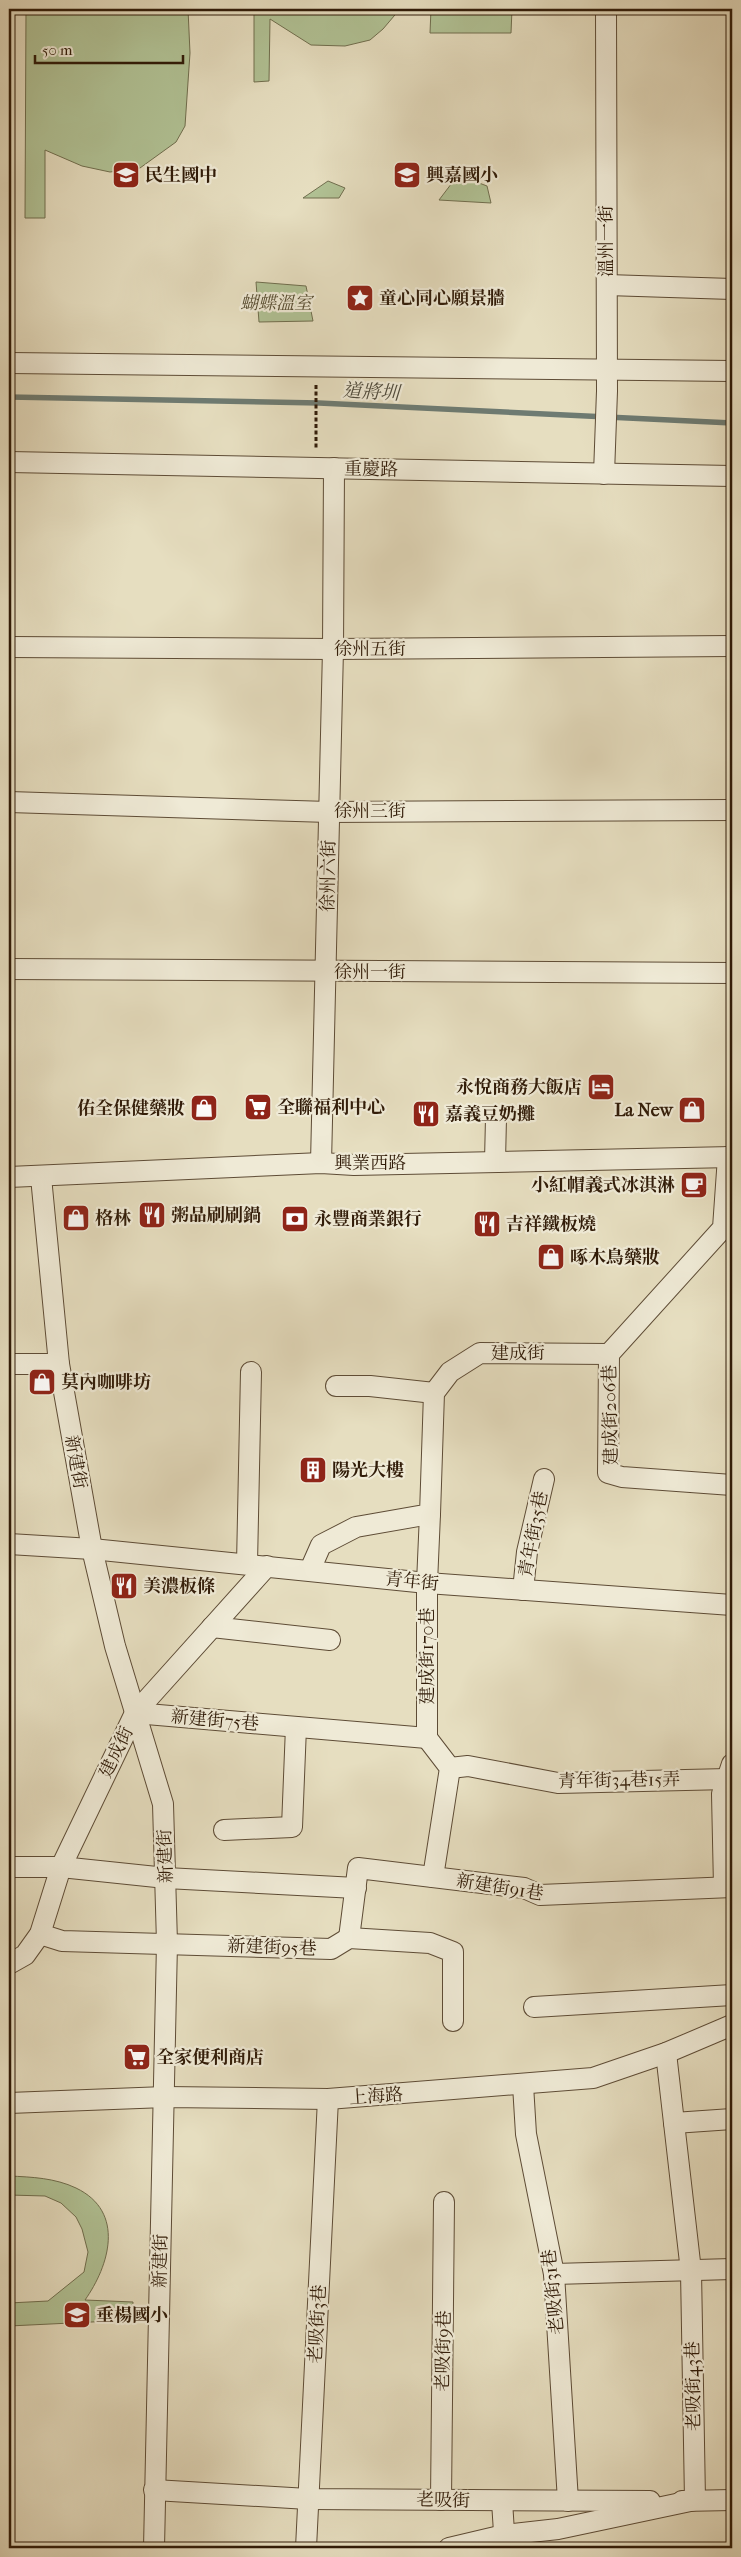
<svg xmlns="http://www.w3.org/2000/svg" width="741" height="2557" viewBox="0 0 741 2557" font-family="'IM FELL French Canon','Noto Serif TC',serif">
  <rect width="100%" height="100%" fill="#e6dec0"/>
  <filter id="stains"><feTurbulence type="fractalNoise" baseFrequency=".004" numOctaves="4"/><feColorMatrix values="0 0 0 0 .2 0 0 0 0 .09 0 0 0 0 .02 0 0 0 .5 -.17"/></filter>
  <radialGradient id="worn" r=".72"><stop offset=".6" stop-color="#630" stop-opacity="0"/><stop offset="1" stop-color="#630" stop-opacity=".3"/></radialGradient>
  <g fill="#b1c295" stroke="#706e4e">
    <polygon points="26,9 188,9 190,53 185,126 176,142 140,168 110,172 82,166 45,150 45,218 25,218"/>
    <polygon points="254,9 400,9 383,29 370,40 345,46 311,45 270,19 269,81 254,82"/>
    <polygon points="431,9 512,9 511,33 430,33"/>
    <polygon points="458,175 487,186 491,203 439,200"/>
    <polygon points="328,181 345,188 339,198 303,198"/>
    <polygon points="256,282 306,286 313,321 259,322"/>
    <path d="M9,2176C32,2177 55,2178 76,2188C126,2212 109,2266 85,2300L133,2302V2320L9,2326V2303L48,2301L84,2272L88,2252L82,2229L76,2217L61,2203L45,2196L9,2195Z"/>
  </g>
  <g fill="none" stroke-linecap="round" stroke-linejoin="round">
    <polyline stroke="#6e7b72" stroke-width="5.5" points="9,397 319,403 732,423"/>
    <g stroke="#5e4c36" stroke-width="22">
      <g id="minor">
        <polyline points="607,285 732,289"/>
        <polyline points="9,363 732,371"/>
        <polyline points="9,462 732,476"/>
        <polyline points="604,474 607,391 606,9"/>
        <polyline points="9,647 333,649 732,646"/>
        <polyline points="9,802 329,812 732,810"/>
        <polyline points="9,969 732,973"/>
        <polyline points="495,1161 496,1118"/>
        <polyline points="321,1163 333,649 334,468"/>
        <polyline points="9,1177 321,1163 354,1165 732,1157"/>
        <polyline points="41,1177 59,1364 92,1549 115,1646 163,1804 167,1943 154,2548"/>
        <polyline points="609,1354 608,1473 622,1477 732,1485"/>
        <polyline points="9,1364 59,1364"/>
        <polyline points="336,1386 370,1386 434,1393"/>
        <polyline points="9,1544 92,1549 427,1583 732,1605"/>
        <polyline points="247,1564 251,1372"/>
        <polyline points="310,1570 321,1545 356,1527 430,1514 434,1393 450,1372 480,1353 609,1354 723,1228 728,1157"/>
        <polyline points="523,1590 527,1552 544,1479"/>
        <polyline points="212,1627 330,1640"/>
        <polyline points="135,1713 427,1738"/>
        <polyline points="427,1738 427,1583 430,1514"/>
        <polyline points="427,1738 450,1768 433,1877"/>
        <polyline points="450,1768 468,1766 558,1783 728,1779"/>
        <polyline points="224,1830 292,1827 296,1727"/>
        <polyline points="9,1867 61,1867 166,1878 356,1888"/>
        <polyline points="724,1887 722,1794 732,1764"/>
        <polyline points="40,1934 62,1941 331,1949 349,1938 430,1943 453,1952 453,2021"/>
        <polyline points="349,1938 358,1868 524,1888 540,1895 732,1887"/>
        <polyline points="9,1964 25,1955 40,1934 61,1867 135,1713 267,1566"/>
        <polyline points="534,2007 732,1995"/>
        <polyline points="523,2085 526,2134 554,2274 568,2501"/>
        <polyline points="9,2103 165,2097 328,2099 593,2078 666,2053 732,2025"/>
        <polyline points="674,2123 732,2119"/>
        <polyline points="554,2274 732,2269"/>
        <polyline points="154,2490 308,2499 650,2501"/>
        <polyline points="441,2500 444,2202"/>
        <polyline points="502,2501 505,2548"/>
        <polyline points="682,2501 732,2500"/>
        <polyline points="306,2548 328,2099"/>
        <polyline points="449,2548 504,2535 558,2529 695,2500 691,2271 666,2053"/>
      </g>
    </g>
    <polyline stroke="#301b08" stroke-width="3" stroke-dasharray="4 2.5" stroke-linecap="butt" points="316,385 316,449"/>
    <use href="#minor" stroke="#efead6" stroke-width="20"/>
  </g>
  <defs>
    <g id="school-square" transform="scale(1.4375)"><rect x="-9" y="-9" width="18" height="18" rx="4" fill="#8f2418" stroke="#efead6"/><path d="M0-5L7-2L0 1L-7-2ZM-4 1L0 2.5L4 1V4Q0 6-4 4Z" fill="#fff"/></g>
    <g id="sight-square" transform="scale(1.4375)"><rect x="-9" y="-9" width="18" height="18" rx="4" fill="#8f2418" stroke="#efead6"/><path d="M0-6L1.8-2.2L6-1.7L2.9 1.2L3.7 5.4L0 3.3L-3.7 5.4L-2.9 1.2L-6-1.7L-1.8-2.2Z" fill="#fff"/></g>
    <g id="hotel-square" transform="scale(1.4375)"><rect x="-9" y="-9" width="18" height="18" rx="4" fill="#8f2418" stroke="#efead6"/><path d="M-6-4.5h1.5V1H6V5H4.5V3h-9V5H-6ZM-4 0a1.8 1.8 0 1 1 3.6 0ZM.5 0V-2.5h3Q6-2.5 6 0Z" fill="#fff"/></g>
    <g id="supermarket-square" transform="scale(1.4375)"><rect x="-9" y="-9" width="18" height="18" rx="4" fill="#8f2418" stroke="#efead6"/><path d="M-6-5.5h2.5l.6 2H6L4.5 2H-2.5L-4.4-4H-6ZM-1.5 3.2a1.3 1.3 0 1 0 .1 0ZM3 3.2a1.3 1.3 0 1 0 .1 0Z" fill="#fff"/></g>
    <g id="shop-square" transform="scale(1.4375)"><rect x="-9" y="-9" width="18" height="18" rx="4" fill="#8f2418" stroke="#efead6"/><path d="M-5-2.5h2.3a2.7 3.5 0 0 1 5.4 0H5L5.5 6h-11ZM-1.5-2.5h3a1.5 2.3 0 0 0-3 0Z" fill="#fff"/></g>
    <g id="restaurant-square" transform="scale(1.4375)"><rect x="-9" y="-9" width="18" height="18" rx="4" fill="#8f2418" stroke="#efead6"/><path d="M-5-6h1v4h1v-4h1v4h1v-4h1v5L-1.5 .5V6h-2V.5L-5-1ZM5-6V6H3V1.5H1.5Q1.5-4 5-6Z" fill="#fff"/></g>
    <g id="cafe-square" transform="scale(1.4375)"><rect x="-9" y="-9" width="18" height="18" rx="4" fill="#8f2418" stroke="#efead6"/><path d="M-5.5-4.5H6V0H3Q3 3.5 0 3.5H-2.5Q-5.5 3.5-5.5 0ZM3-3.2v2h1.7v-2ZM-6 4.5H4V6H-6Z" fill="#fff"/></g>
    <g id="bank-square" transform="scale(1.4375)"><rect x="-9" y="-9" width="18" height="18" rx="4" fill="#8f2418" stroke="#efead6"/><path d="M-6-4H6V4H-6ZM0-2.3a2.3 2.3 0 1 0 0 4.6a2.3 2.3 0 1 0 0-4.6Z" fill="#fff"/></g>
    <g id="building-square" transform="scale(1.4375)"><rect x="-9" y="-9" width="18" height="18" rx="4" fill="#8f2418" stroke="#efead6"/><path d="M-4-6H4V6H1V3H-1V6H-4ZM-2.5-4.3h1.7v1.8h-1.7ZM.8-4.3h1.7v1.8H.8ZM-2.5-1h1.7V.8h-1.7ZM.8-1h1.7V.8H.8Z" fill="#fff"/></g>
  </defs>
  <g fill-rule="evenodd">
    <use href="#school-square" x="126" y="175"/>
    <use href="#school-square" x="407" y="175"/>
    <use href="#sight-square" x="360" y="298"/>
    <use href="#hotel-square" x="601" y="1087"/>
    <use href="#supermarket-square" x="258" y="1107"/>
    <use href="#shop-square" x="204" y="1108"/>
    <use href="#shop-square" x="692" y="1110"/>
    <use href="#restaurant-square" x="426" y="1114"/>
    <use href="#cafe-square" x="694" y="1185"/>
    <use href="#restaurant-square" x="152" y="1215"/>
    <use href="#shop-square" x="76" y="1218"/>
    <use href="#bank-square" x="295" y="1219"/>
    <use href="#restaurant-square" x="487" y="1224"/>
    <use href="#shop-square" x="551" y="1257"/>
    <use href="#shop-square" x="42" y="1382"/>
    <use href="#building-square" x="313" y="1470"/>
    <use href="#restaurant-square" x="124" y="1586"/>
    <use href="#supermarket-square" x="137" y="2057"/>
    <use href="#school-square" x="77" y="2315"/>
  </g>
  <g text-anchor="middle" stroke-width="4.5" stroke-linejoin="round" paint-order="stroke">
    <g font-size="18" font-weight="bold" fill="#301b08" stroke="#efead6" text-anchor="start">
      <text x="145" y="181">民生國中</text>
      <text x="426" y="181">興嘉國小</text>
      <text x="379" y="304">童心同心願景牆</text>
      <text x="582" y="1093" text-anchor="end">永悅商務大飯店</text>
      <text x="277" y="1113">全聯福利中心</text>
      <text x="185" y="1114" text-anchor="end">佑全保健藥妝</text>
      <text x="673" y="1116" text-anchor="end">La New</text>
      <text x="445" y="1120">嘉義豆奶攤</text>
      <text x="675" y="1191" text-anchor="end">小紅帽義式冰淇淋</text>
      <text x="171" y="1221">粥品刷刷鍋</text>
      <text x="95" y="1224">格林</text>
      <text x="314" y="1225">永豐商業銀行</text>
      <text x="506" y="1230">吉祥鐵板燒</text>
      <text x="570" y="1263">啄木鳥藥妝</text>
      <text x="61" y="1388">莫內咖啡坊</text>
      <text x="332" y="1476">陽光大樓</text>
      <text x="143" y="1592">美濃板條</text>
      <text x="156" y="2063">全家便利商店</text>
      <text x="96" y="2321">垂楊國小</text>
    </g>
    <g font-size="18" fill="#301b08" stroke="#efead6">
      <text transform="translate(606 241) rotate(-90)" y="6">溫州一街</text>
      <text transform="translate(371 469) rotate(1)" y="6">重慶路</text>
      <text x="370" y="655">徐州五街</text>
      <text x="370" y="817">徐州三街</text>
      <text transform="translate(328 876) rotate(-89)" y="6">徐州六街</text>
      <text x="370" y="978">徐州一街</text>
      <text x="370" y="1169">興業西路</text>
      <text x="518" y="1359">建成街</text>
      <text transform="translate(610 1415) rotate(-91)" y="6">建成街206巷</text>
      <text transform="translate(76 1462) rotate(80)" y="6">新建街</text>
      <text transform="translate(533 1534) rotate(-79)" y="6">青年街35巷</text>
      <text transform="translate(412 1581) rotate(6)" y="6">青年街</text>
      <text transform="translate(427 1656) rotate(-90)" y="6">建成街170巷</text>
      <text transform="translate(215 1720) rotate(5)" y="6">新建街75巷</text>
      <text transform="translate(116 1752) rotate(-64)" y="6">建成街</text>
      <text transform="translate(619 1780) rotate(-1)" y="6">青年街34巷15弄</text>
      <text transform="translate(165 1856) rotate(-92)" y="6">新建街</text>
      <text transform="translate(500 1887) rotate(9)" y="6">新建街91巷</text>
      <text transform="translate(272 1947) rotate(2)" y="6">新建街95巷</text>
      <text transform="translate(376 2096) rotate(-4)" y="6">上海路</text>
      <text transform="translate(160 2261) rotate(-89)" y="6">新建街</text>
      <text transform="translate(553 2292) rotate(-96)" y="6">老吸街31巷</text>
      <text transform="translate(317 2324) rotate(-87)" y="6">老吸街3巷</text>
      <text transform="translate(443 2351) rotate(-89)" y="6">老吸街9巷</text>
      <text transform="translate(693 2386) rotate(-91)" y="6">老吸街43巷</text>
      <text transform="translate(443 2500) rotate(1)" y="6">老吸街</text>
    </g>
    <g font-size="18" font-style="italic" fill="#574d32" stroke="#efead6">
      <text x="276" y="309">蝴蝶溫室</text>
    </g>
    <g font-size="19" font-style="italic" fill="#4f4b3d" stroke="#efead6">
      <text transform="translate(371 391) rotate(3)" y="7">道將圳</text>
    </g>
  </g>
  <rect width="741" height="2557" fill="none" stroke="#e6dec0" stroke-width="30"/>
  <rect x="10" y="10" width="721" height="2537" fill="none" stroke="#301b08" stroke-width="2.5"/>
  <rect x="15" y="15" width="711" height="2527" fill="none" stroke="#301b08"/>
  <path d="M35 55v8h148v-8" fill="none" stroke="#301b08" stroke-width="2.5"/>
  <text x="42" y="55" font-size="15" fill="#301b08" stroke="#efead6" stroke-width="4" paint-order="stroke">50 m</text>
  <rect width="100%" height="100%" filter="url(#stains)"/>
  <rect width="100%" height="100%" fill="url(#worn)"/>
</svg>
